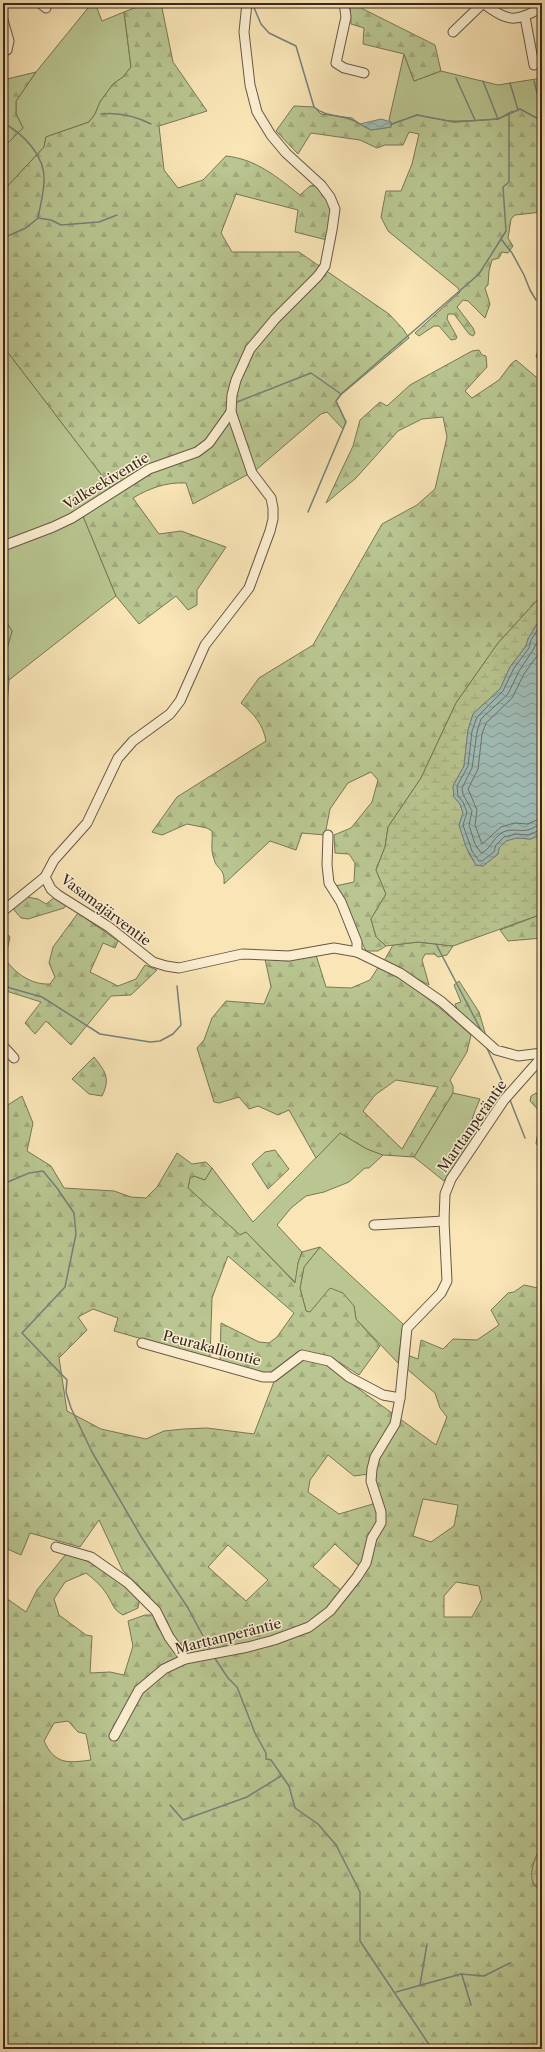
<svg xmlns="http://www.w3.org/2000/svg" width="545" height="2052" viewBox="0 0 545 2052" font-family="'Libre Caslon Text',serif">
  <defs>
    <pattern id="forest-firs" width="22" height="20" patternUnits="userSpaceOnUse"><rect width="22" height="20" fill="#b9c691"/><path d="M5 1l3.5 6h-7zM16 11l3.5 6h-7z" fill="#a0aa7d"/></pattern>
    <pattern id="wetland-marsh" width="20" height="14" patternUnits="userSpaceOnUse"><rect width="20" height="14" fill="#b9c691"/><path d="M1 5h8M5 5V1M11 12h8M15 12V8" fill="none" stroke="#a0aa7d"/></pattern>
    <pattern id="water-waves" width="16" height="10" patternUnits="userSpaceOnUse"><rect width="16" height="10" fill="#a0bdb7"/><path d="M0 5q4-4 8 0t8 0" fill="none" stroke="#839a94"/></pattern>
  </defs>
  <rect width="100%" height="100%" fill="#f9e5b6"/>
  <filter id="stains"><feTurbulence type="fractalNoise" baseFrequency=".005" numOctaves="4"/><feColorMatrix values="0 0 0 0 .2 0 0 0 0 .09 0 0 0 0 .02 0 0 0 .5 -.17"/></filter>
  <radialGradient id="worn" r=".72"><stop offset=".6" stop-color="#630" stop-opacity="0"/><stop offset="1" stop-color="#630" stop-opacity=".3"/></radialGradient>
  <g fill="#b9c691" stroke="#787758">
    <polygon points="92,3 95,3 102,21 124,12 131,67 123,77 113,84 100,102 95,114 89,122 46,137 44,147 3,191 3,148 23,128 16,114 16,101 36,72"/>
    <polygon points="404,54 414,81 441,71 498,85 542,78 542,121 512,111 498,119 475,121 442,121 417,115 392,124 389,120"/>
    <polygon points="3,346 110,486 110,498 83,516 116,596 9,680 4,660 12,631 3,617"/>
    <path d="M453,1093L480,1099C474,1113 468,1125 472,1140L444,1181L414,1157Z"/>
    <polygon points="539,1125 542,1125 542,1146 536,1144"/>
    <polygon points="340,1133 367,1149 383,1155 369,1168 365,1168 349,1182 324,1192 306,1196 291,1208 277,1225 302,1252 298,1263 296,1283 246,1232 240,1235 188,1188 190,1178 194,1176 205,1180 212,1168 253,1222"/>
    <polygon points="320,1247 403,1324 398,1363 356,1319 354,1306 315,1308 309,1313 306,1311 300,1288 304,1267"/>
  </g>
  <g fill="url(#forest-firs)" stroke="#787758" fill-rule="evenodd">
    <path d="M147,3H161L173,62L207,111L159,126L164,170L178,188L203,180L226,156C256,159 277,177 300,195L310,186L318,185L331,207L327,240L295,232L298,210L236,194L221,233L232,252H299L389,314L403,329L409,338L342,394L336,401L346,422L343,429L327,412L321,414L256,470L193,504L186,483C166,482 150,488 133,498L159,534L181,531L226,547L197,590V605L188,610L176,596L139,624L116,596L83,516L110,498V486L3,346V191L44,147L46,137L89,122L95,114L100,102L113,84L123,77L131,67L124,12Z"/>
    <polygon points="350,3 358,3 361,8 435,45 441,71 414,81 404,54 363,44 364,28 351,24"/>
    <polygon points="36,72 16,101 16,114 23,128 3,148 3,80"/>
    <polygon points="294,106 314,107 321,114 352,118 361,125 371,130 391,127 392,124 417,115 454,122 498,119 520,109 542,121 542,212 515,215 511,219 508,238 513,246 508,253 502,252 499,258 492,260 489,271 488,285 485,288 490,304 485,318 468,301 463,300 457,307 473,328 475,333 473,336 469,334 454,314 448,314 447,319 457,337 456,339 451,340 439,326 434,326 419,336 415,333 460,292 458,288 388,231 381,217 386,191 401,191 412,164 419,134 409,132 403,145 385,145 377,148 360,140 311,133 298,154 276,131"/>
    <polygon points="542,333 542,363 536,357"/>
    <path d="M479,350L482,355L486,356L487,367L465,391L472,398L499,380L511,364L516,360L542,382V595L498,643L456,703L421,778L388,827L385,847L376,870L386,894L371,919L376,937L386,946L378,951H366L335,886L354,882L355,863L349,854L335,853L334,835L351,828L372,802L378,780L371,772L348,783L330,809L325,835L302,833L296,850L270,841L224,884C225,867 217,871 214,859C210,849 213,841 212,831L207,828L187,824L162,835L152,832L177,797L266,741C263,724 254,714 241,703L259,678L313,645L382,524L417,505L435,489L447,437L443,417L422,419L398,431L356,478L326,503L353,446L360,420L380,402L387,406L410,385L472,351Z"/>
    <polygon points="3,617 12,631 4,660 9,680 3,759"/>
    <polygon points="27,897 38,899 46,904 55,897 66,905 64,908 28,919 21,918 14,910 15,905"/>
    <path d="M78,913L118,941L115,948L103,943L90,972L118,986L136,979L145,965L157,970L131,995L111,996L71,1045L46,1021L35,1034L25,1023L41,1002L3,990V929L10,937L5,959C15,973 31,985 50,984L55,977L49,963L53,947Z"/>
    <polygon points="542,914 542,938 508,941 500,930"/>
    <polygon points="418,942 453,946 447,955 438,957 434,954 425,954 422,960 429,985 384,961 393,945"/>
    <path d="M316,955L326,987L351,988L370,980L379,966C413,985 442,1009 471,1035L467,1052L450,1080L453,1086V1093L414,1157L383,1155L367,1149L340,1133L316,1158L289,1110L278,1115L258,1106L249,1109L239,1097L219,1103L214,1102L197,1048L204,1040L212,1018L226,1001L264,1004L271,987L265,959L288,961ZM396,1080L438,1087L402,1149L363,1111L375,1095Z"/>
    <polygon points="459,981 479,1012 486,1036 458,1011 455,1004 461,1002 454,985"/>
    <path d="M94,1057C105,1071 111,1078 102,1096L89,1094L72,1079Z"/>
    <polygon points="536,1093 542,1099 542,1114 530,1101 531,1096"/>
    <path d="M22,1096L33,1123L27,1151L51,1166L64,1188L114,1191L131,1197L146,1198L157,1187L177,1153L192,1164L206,1162L212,1168L205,1180L194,1176L190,1178L188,1188L240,1235L246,1232L295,1283L298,1263L302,1252L320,1247L304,1267L300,1288L306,1311L310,1312L330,1288L343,1293L354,1306L356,1319L380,1346L359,1375L339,1362L334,1371L436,1445L447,1417L440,1408L435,1393L407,1369V1355L418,1359L421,1340L443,1349L453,1339L477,1340L499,1325L491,1310L508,1293L514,1292L524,1285L542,1289V1844L533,1868V1883L536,1887L542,1888V2049H3V1596L26,1612L37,1590L66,1554C95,1560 117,1580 140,1597L138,1608L123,1615C113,1609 115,1608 109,1598C104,1588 95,1580 86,1573L65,1582L54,1599L59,1615L86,1635L92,1636L90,1673L110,1672L124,1675L133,1646L128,1621L145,1615H153L158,1628L179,1655L189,1654L171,1633L167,1621L145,1592L123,1571L99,1520L80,1547L30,1533L21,1555L3,1547V1108ZM228,1256L294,1313L277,1337L269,1343L259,1342L221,1323L220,1361L275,1379L254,1434L207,1428L184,1429L164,1431L146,1439L101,1429L67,1411L59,1358L87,1330L78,1317L93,1309L118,1318L114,1331L210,1358L212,1298ZM328,1455L354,1476L369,1474L373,1504L339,1514L308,1492L310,1480ZM423,1499L458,1505L454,1526L431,1542L413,1536ZM335,1544L360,1567L342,1591L313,1567ZM228,1545L268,1580L246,1601L208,1567ZM456,1582L479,1586L482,1599L472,1617H444V1596ZM68,1721L78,1732L86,1734L91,1760C68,1763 55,1765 44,1741L54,1723Z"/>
    <polygon points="275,1150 289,1169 268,1189 252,1164 265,1152"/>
  </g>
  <g fill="url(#wetland-marsh)" stroke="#787758">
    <polygon points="542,595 542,616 528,639 526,646 510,667 500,689 473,714 468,730 464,766 453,786 454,797 460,804 463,813 459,825 469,854 476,865 483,866 498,854 499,848 506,841 516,838 531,839 542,833 542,914 453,946 418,942 386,946 376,937 371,919 386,894 376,870 385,847 388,827 421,778 456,703 498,643"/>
    <path d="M542,1844V1888C522,1885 536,1855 542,1844Z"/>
  </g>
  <g fill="url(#water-waves)" stroke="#76817a">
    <polygon points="381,119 391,122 391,127 371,130 360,124"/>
    <polygon points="542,616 542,833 531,839 516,838 506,841 499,848 498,854 483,866 476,865 466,847 459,825 463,813 460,804 454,797 453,786 464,766 468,730 473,714 500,689 510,667 526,646 528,639"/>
  </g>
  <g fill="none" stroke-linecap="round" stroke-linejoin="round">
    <g stroke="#6c726b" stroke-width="1">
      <polyline points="542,623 531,640 529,648 514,668 503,691 477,717 472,731 468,766 457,786 458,796 463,802 467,812 463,825 472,851 479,861 482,861 494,852 496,845 504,837 516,834 529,835 542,829"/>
      <path d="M542,632L533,650L519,671L508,694L481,719L477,732L472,768L462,788L463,794L472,811L469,825L475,844L481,853C490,850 492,840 500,834C509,827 518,832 528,830C533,829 536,825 542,824"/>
      <polyline points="542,644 539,653 524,674 512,698 486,723 482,734 478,769 468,789 477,810 475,825 482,844 501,827 514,823 527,824 542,818"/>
    </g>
    <g stroke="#76817a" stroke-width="1.5">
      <path d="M252,3L261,24L269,33L296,46L314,107C327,119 344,113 360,124"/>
      <polyline points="4,7 12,3"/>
      <polyline points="456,78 475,120"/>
      <polyline points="483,81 498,119"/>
      <polyline points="534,81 542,112"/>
      <polyline points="510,83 518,110"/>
      <path d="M101,114C119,112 135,116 151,124"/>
      <polyline points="509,114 509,182 503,187 506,231 501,239 512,253 524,275 530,290 536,300"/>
      <path d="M3,123C23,133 46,157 44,181C44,193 40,206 38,218L26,228L3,238"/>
      <polyline points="392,124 417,115 454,122 498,119 520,109 542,121"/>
      <polyline points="38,218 51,220 61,225 99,222 117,215"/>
      <polyline points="538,302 542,308"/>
      <polyline points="237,402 311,373 341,394"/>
      <polyline points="3,506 6,508"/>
      <polyline points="308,512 346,422 336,401 341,394 479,274 501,239"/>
      <polyline points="436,944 482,1032"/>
      <polyline points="3,984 10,988 42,997 100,1034 150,1042 160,1041 173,1034 181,1025 177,986"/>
      <polyline points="486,1046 507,1092"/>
      <polyline points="510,1100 525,1138"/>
      <polyline points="3,1184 29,1173 43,1171 57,1188 74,1213 76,1234 65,1287 22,1333 67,1380 66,1392 71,1408 92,1452 142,1538 188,1608 211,1651"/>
      <polyline points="214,1657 228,1678 237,1687 255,1733 266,1753 266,1759 271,1760 289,1786 295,1808 318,1824 336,1845 360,1892 360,1941 432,2049"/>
      <polyline points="170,1805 183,1820 247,1797 281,1776"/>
      <polyline points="462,1975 471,2005"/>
      <polyline points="420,1985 427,1944"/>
      <polyline points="396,1992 461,1974 484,1976 510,1963"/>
    </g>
    <g stroke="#685745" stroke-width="11">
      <g id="minor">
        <polyline points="40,3 46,8"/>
        <polyline points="247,3 244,32 250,85 257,112 271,135 286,153 321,185 330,197 335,209 332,230 325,266 318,276 275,319 250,349 236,380 232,395 231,412 252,473 271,498 273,508 273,519 270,531 249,588 205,645 180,701 170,714 133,741 118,758 87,823 54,860 45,877 51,889 58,895 109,927 153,962 166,966 179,968 242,954 289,956 334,948 357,952 400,973 442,1002 496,1050 518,1056 542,1053"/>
        <polyline points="344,3 346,17 336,63 344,68 364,73"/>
        <path d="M483,3C507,22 516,23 542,7"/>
        <polyline points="525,17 534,65"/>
        <polyline points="3,20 9,41 7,50"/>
        <polyline points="453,32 483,3"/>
        <polyline points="3,546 53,527 72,518 149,469 197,452 209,443 231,412"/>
        <polyline points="328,835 327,865 329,883 341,902 357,942 357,952"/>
        <polyline points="3,911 45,877"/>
        <polyline points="3,1046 14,1058"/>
        <polyline points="374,1225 444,1221"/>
        <polyline points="142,1343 263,1377 273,1377 302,1355 329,1361 349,1377 383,1395 400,1398"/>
        <polyline points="56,1547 91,1557 128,1583 156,1611 169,1637 185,1659"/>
        <polyline points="114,1736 139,1690 164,1669 185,1659 248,1647 274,1640 309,1627 330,1611 357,1577 366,1563 372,1538 381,1523 381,1512 371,1481 372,1469 375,1457 395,1424 400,1398 407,1328 441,1293 447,1281 444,1221 445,1194 451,1179 504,1100 542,1057"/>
      </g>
    </g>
    <use href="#minor" stroke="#fbeed0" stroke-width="9"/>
  </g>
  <g text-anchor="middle" stroke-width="3" stroke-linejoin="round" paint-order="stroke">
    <g font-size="14" fill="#38281f" stroke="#fbeed0">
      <text transform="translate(106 481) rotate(-31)" y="5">Valkeekiventie</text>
      <text transform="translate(106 910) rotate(37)" y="5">Vasamajärventie</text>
      <text transform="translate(472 1126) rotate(-55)" y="5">Marttanperäntie</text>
      <text transform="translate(212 1348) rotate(15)" y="5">Peurakalliontie</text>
      <text transform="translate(228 1636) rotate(-14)" y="5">Marttanperäntie</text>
    </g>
  </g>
  <rect width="545" height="2052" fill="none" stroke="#f9e5b6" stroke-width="16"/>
  <rect x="4" y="4" width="537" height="2044" fill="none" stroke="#38281f" stroke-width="2"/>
  <rect x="8" y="8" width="529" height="2036" fill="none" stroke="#38281f"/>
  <rect width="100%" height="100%" filter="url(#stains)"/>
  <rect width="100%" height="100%" fill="url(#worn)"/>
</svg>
